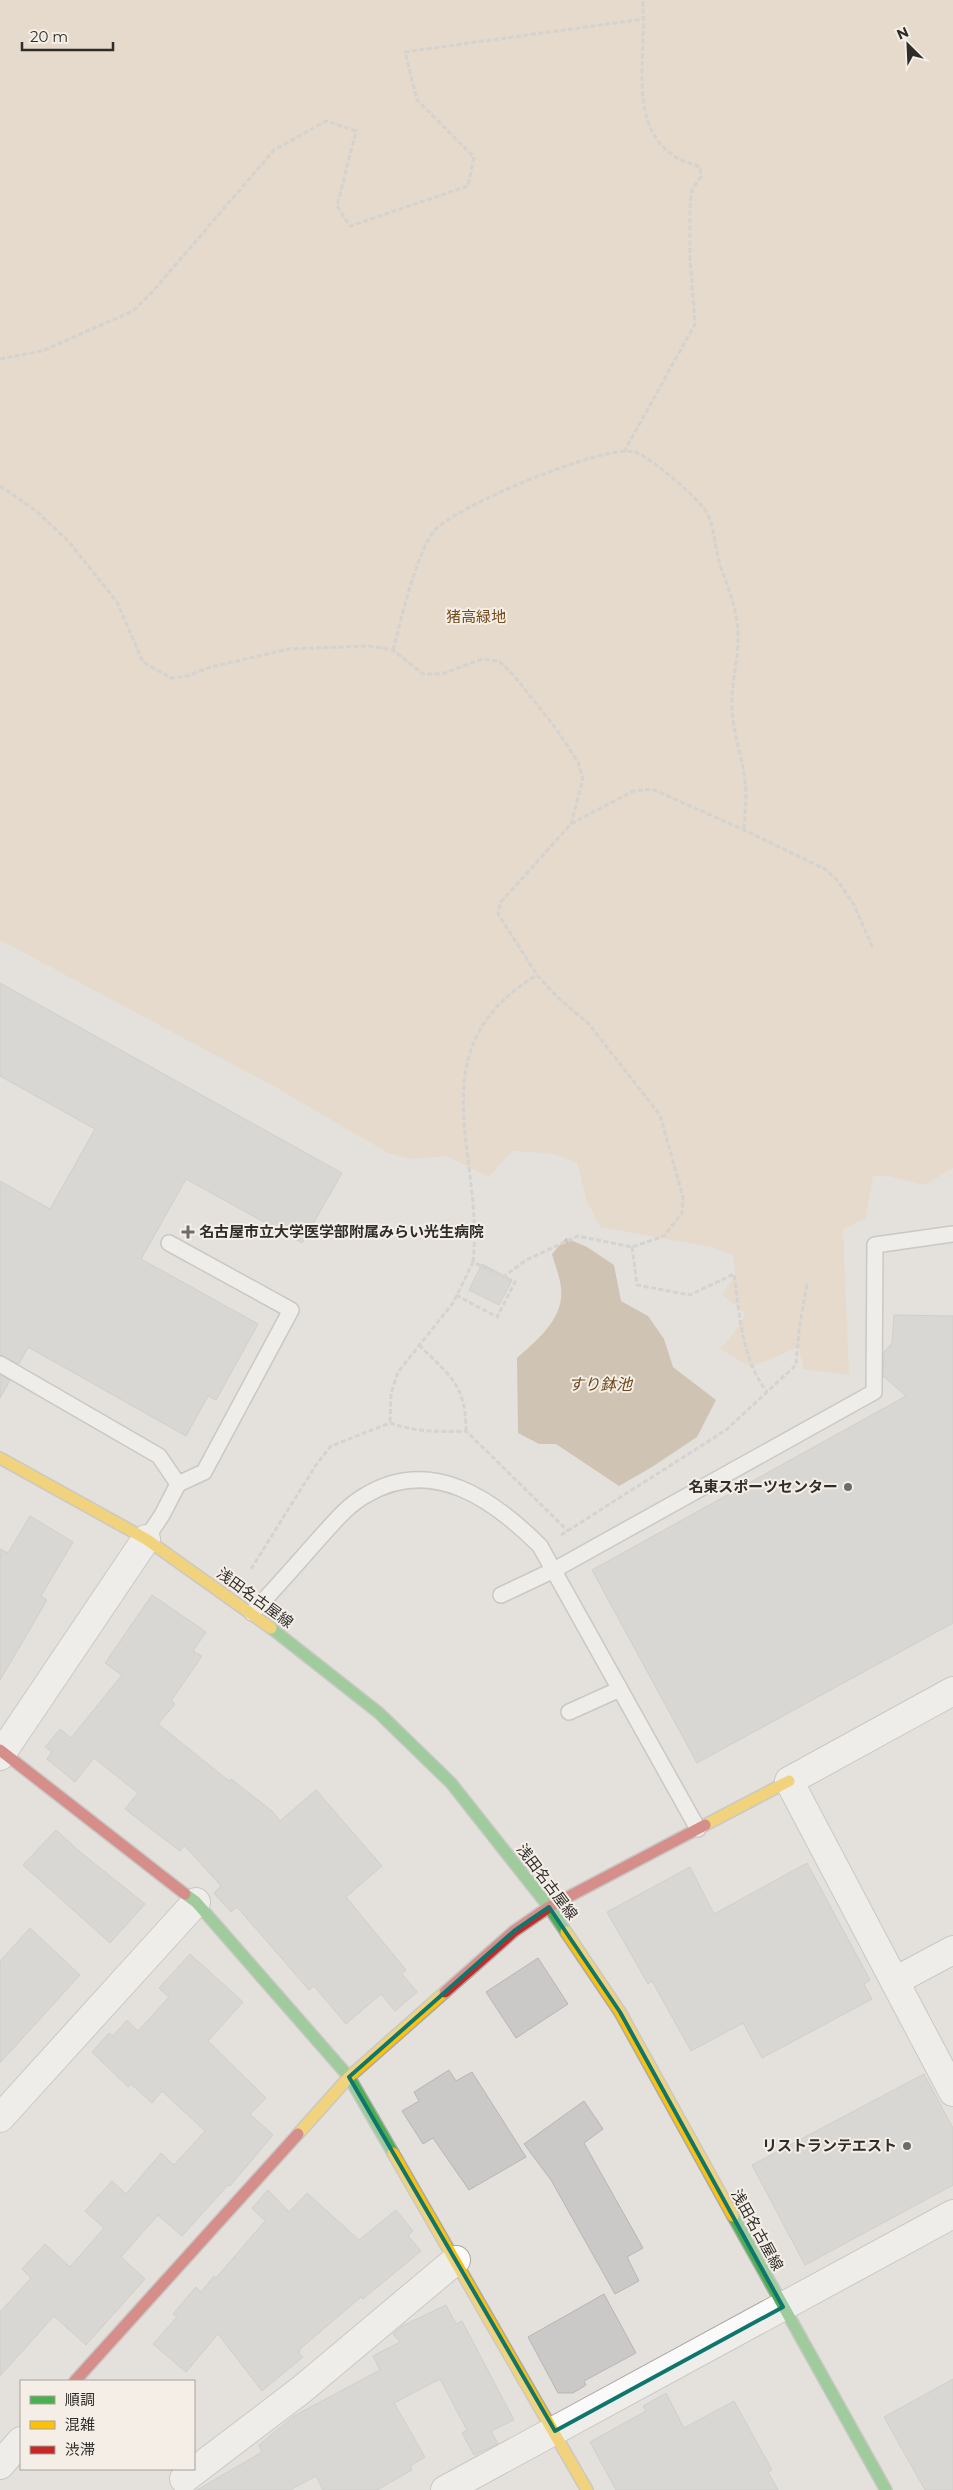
<svg xmlns="http://www.w3.org/2000/svg" width="953" height="2490" viewBox="0 0 953 2490" font-family="Montserrat,'Noto Sans JP',sans-serif">
  <rect width="100%" height="100%" fill="#e4e1dd"/>
  <polygon fill="#e6d0b7" points="0,0 953,0 953,1168 925,1185 887,1176 873,1176 866,1218 843,1229 849,1375 803,1369 799,1347 751,1367 720,1349 737,1329 745,1314 722,1294 735,1276 733,1255 712,1247 600,1227 587,1201 577,1162 549,1153 512,1151 489,1177 446,1156 411,1159 388,1153 277,1088 0,940"/>
  <path fill="#b69e81" d="M566,1238L587,1247L614,1265L621,1301L648,1316L664,1339L673,1367L716,1400L697,1437L652,1467L619,1486L556,1444H539L518,1433L517,1358C536,1341 565,1318 561,1288C560,1277 555,1265 552,1254Z"/>
  <g fill="#cbc9c8" stroke="#b7b6b5">
    <polygon points="0,983 342,1173 302,1243 186,1179 141,1259 258,1324 216,1400 208,1396 186,1436 28,1347 19,1364 0,1355 0,1181 50,1209 95,1129 0,1076"/>
    <polygon points="482,1264 512,1280 499,1305 469,1290"/>
    <polygon points="894,1315 953,1316 953,1623 697,1763 592,1570 906,1396 883,1376 884,1352 892,1343"/>
    <polygon points="0,1375 10,1380 0,1398"/>
    <polygon points="30,1516 73,1542 41,1596 47,1600 0,1680 0,1549 8,1553"/>
    <polygon points="152,1595 206,1632 193,1651 202,1656 171,1701 175,1704 158,1724 229,1781 231,1779 272,1811 280,1821 316,1790 382,1866 346,1897 406,1970 402,1974 417,1992 395,2011 381,1994 346,2024 314,1986 309,1990 237,1907 231,1912 214,1893 221,1886 184,1845 180,1851 125,1809 138,1793 94,1758 75,1782 47,1759 52,1752 45,1747 60,1729 71,1738 122,1675 105,1663"/>
    <polygon points="56,1830 80,1852 145,1904 110,1943 23,1865"/>
    <polygon points="807,1863 870,1980 864,1984 872,1999 762,2058 743,2023 691,2051 652,1981 648,1984 607,1912 690,1867 714,1914"/>
    <polygon points="30,1928 80,1975 0,2063 0,1961"/>
    <polygon points="190,1954 243,2002 208,2041 266,2098 250,2114 273,2135 230,2186 228,2185 182,2236 158,2215 121,2257 145,2279 86,2345 54,2316 0,2376 0,2312 31,2278 22,2269 45,2244 70,2267 104,2228 85,2211 112,2181 126,2194 161,2153 174,2165 205,2131 162,2091 152,2103 131,2084 128,2087 92,2052 109,2033 113,2036 127,2020 138,2031 169,1997 159,1988"/>
    <polygon points="538,1958 568,2004 516,2038 486,1992"/>
    <polygon points="449,2070 456,2081 472,2072 526,2157 469,2190 433,2138 423,2144 402,2111 419,2101 414,2092"/>
    <polygon points="924,2074 953,2128 953,2185 805,2265 752,2165"/>
    <polygon points="584,2101 603,2129 584,2143 643,2248 627,2257 639,2281 615,2294 551,2180 524,2144"/>
    <polygon points="268,2190 289,2212 307,2193 359,2240 396,2210 413,2231 408,2236 421,2251 363,2299 361,2297 300,2349 299,2353 303,2357 262,2391 218,2334 186,2372 153,2344 177,2317 173,2314 196,2287 201,2292 214,2276 216,2278 265,2221 252,2208"/>
    <polygon points="604,2294 636,2353 584,2381 586,2385 573,2393 558,2393 528,2337"/>
    <polygon points="446,2305 456,2324 462,2321 514,2420 491,2431 498,2444 474,2455 462,2433 467,2430 440,2379 394,2403 425,2457 410,2466 412,2470 377,2490 323,2490 316,2476 290,2490 197,2490 262,2452 259,2445 294,2416 380,2370 373,2356 400,2342 393,2334 402,2326"/>
    <polygon points="953,2379 953,2490 925,2490 884,2417"/>
    <polygon points="666,2393 684,2428 734,2401 772,2470 768,2472 778,2490 616,2490 590,2442 646,2411 643,2406"/>
  </g>
  <g fill="none" stroke-linecap="round" stroke-linejoin="round">
    <g stroke="#aba9a6" stroke-width="18">
      <g id="lane">
        <polyline points="169,1243 291,1310 204,1472 178,1484"/>
        <polyline points="0,1364 159,1456 178,1484 162,1515 146,1539"/>
        <polyline points="501,1595 554,1570 874,1392 875,1245 953,1234"/>
        <path d="M252,1613C274,1590 295,1566 316,1542C331,1526 346,1506 366,1495C432,1456 493,1499 540,1546L698,1829"/>
        <polyline points="569,1712 620,1689"/>
      </g>
    </g>
    <g stroke="#aba9a6" stroke-width="30">
      <g id="street">
        <polyline points="953,1691 789,1781 953,2092"/>
        <polyline points="0,1756 146,1539"/>
        <polyline points="895,1981 953,1950"/>
        <polyline points="0,2118 196,1902"/>
        <polyline points="0,2465 21,2441"/>
        <polyline points="184,2479 301,2390 456,2260"/>
        <polyline points="445,2490 953,2214"/>
      </g>
    </g>
    <g stroke="#aba9a6" stroke-width="14">
      <g id="fast">
        <polyline points="271,1628 379,1713 451,1783 549,1907 566,1932"/>
        <polyline points="185,1894 196,1902 349,2077 393,2153"/>
        <polyline points="733,2216 886,2490"/>
      </g>
    </g>
    <g stroke="#aba9a6" stroke-width="14">
      <g id="slow">
        <polyline points="0,1458 146,1539 271,1628"/>
        <polyline points="705,1825 789,1781"/>
        <polyline points="566,1932 620,2012 733,2216"/>
        <polyline points="298,2134 349,2077 445,1992"/>
        <polyline points="393,2153 587,2490"/>
      </g>
    </g>
    <g stroke="#aba9a6" stroke-width="14">
      <g id="jam">
        <polyline points="0,1750 185,1894"/>
        <polyline points="445,1992 514,1931 549,1907 705,1825"/>
        <polyline points="75,2381 298,2134"/>
      </g>
    </g>
    <g stroke="#c1c0bf" stroke-width="3" stroke-dasharray="5 2.5" stroke-linecap="butt">
      <polyline points="0,359 42,351 133,311 153,291 274,150 326,121 356,131 337,206 350,226 468,186 474,157 417,100 405,52 643,19"/>
      <path d="M624,452L695,324L690,258V207L692,189L701,177L700,167C693,164 685,162 679,159C633,133 643,78 643,35C644,23 643,12 643,0"/>
      <polyline points="0,486 35,510 69,542 117,602 143,662 171,678 187,676 211,667 289,649 369,646 393,650 423,674 442,674 482,659 499,661 516,678 557,730 578,762 583,779 571,824 500,903 498,914 537,975 557,997 588,1023 660,1115 683,1197 682,1213 664,1236 632,1247 578,1236 526,1260 503,1277 473,1262 453,1303 398,1372 391,1393 390,1423"/>
      <path d="M393,650C401,620 416,554 434,531C454,507 605,443 635,452C649,456 701,500 707,513C715,529 715,549 720,565C730,593 739,613 738,643C737,665 731,686 732,708C733,734 742,756 745,780C747,796 745,813 744,830"/>
      <polyline points="571,824 633,791 652,789 744,830 825,869 837,880 854,905 873,948"/>
      <path d="M632,1247L637,1285L690,1295L734,1274C740,1315 741,1358 767,1392"/>
      <path d="M473,1262C485,1154 414,1049 537,975"/>
      <polyline points="456,1295 497,1317 515,1282 503,1277"/>
      <path d="M419,1345C449,1375 466,1384 466,1431"/>
      <polyline points="561,1535 726,1430 796,1365 799,1330 807,1284"/>
      <path d="M251,1569L316,1465L331,1446L390,1423C416,1432 439,1432 466,1431L568,1531"/>
    </g>
    <use href="#lane" stroke="#fbfafa" stroke-width="15"/>
    <use href="#street" stroke="#fbfafa" stroke-width="28"/>
    <use href="#fast" stroke="#4caf50" stroke-width="11"/>
    <use href="#slow" stroke="#ffc107" stroke-width="11"/>
    <use href="#jam" stroke="#c62828" stroke-width="11"/>
  </g>
  <path d="M0 0H953V2490H0ZM549,1907L620,2012L783,2307L555,2431L349,2077L514,1931Z" fill="#e4e1dd" fill-opacity=".55" fill-rule="evenodd"/>
  <path fill="none" stroke="#0f766e" stroke-width="4" stroke-linejoin="round" d="M549,1907L620,2012L783,2307L555,2431L349,2077L514,1931Z"/>
  <g fill="#6e6c69" stroke="#f5eee7" stroke-width="2">
    <path d="M185.5 1224.5h5v5h5v5h-5v5h-5v-5h-5v-5h5z"/>
    <circle cx="848" cy="1487" r="5"/>
    <circle cx="907" cy="2146" r="5"/>
  </g>
  <g text-anchor="middle" stroke-width="4" stroke-linejoin="round" paint-order="stroke">
    <g font-size="15" fill="#704b1b" stroke="#f5eee7">
      <text x="476" y="622">猪高緑地</text>
    </g>
    <g font-size="15" font-weight="bold" fill="#2f2d2a" stroke="#f5eee7" text-anchor="end">
      <text x="199" y="1237" text-anchor="start">名古屋市立大学医学部附属みらい光生病院</text>
      <text x="838" y="1492">名東スポーツセンター</text>
      <text x="897" y="2151">リストランテエスト</text>
    </g>
    <g font-size="15" fill="#2f2d2a" stroke="#f5eee7">
      <text transform="translate(255 1598) rotate(36)" y="5">浅田名古屋線</text>
      <text transform="translate(547 1882) rotate(53)" y="5">浅田名古屋線</text>
      <text transform="translate(757 2230) rotate(61)" y="5">浅田名古屋線</text>
    </g>
    <g font-size="16" font-style="italic" fill="#6e4919" stroke="#f5eee7">
      <text x="600" y="1390">すり鉢池</text>
    </g>
  </g>
  <rect x="20" y="2380" width="175" height="90" fill="#f5eee7" stroke="#a6a19b"/>
  <rect x="30" y="2396" width="25" height="8" fill="#4caf50" stroke="#a6a19b"/>
  <text x="65" y="2405" font-size="15" fill="#2f2d2a">順調</text>
  <rect x="30" y="2421" width="25" height="8" fill="#ffc107" stroke="#a6a19b"/>
  <text x="65" y="2430" font-size="15" fill="#2f2d2a">混雑</text>
  <rect x="30" y="2446" width="25" height="8" fill="#c62828" stroke="#a6a19b"/>
  <text x="65" y="2455" font-size="15" fill="#2f2d2a">渋滞</text>
  <g transform="translate(908 45) rotate(336)" stroke="#f5eee7" stroke-width="4" paint-order="stroke">
  <path d="M0-4L9 19L0 12L-9 19Z" fill="#2f2d2a"/>
  <text y="-8" font-size="14" font-weight="bold" text-anchor="middle" fill="#2f2d2a">N</text>
  </g>
  <path d="M22 42v8h91v-8" fill="none" stroke="#2f2d2a" stroke-width="2.5"/>
  <text x="30" y="42" font-size="15" fill="#2f2d2a" stroke="#f5eee7" stroke-width="4" paint-order="stroke">20 m</text>
</svg>
